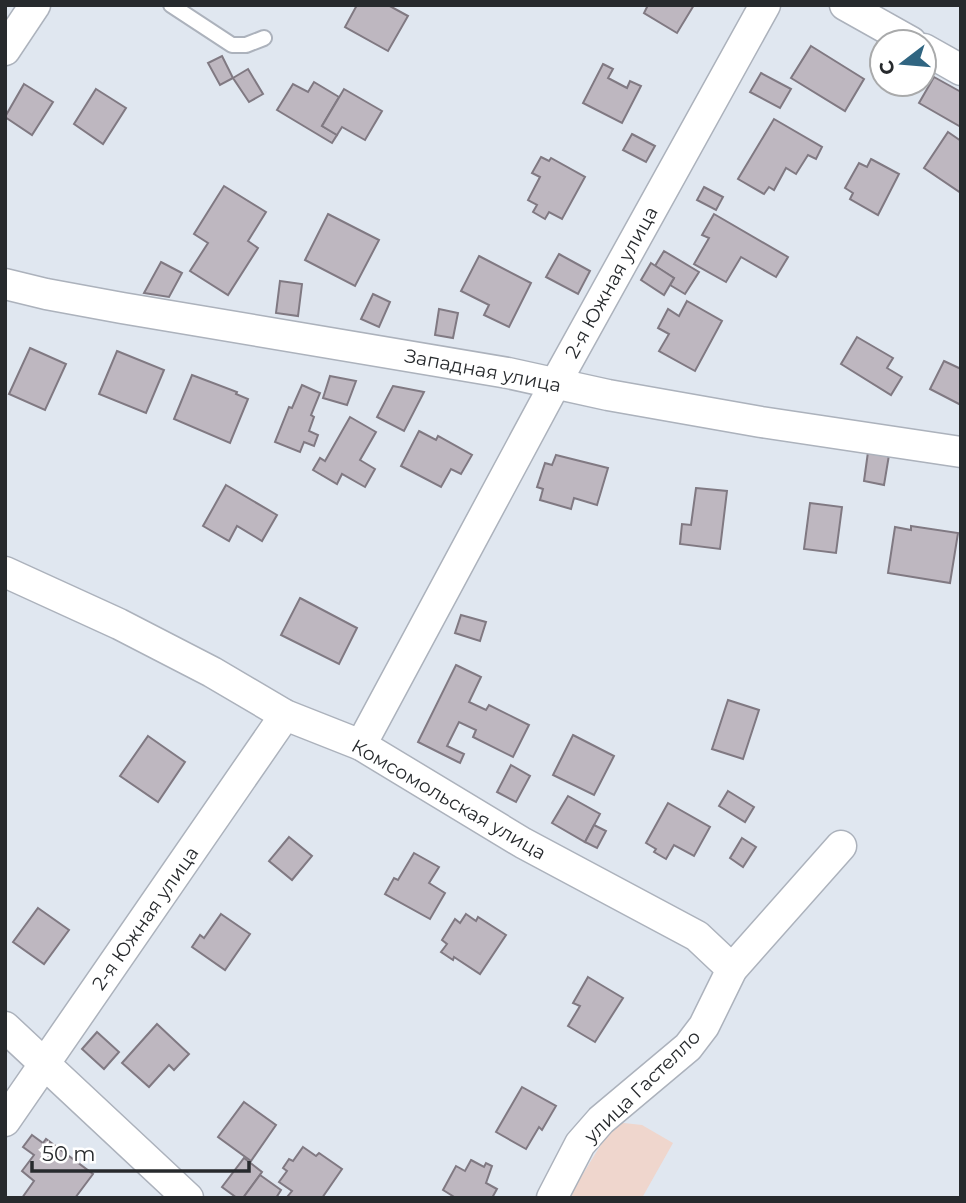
<svg xmlns="http://www.w3.org/2000/svg" width="966" height="1203" viewBox="0 0 966 1203" font-family="Montserrat,sans-serif">
  <rect width="100%" height="100%" fill="#e0e7f0"/>
  <polygon fill="#efd6cd" points="615,1122 642,1125 673,1143 642,1198 568,1198"/>
  <g fill="#beb7c0" stroke="#807982" stroke-width="2">
    <polygon points="357,5 388,5 408,16 388,51 345,27"/>
    <polygon points="648,5 694,5 677,33 644,13"/>
    <polygon points="811,46 864,79 845,111 791,78"/>
    <polygon points="222,56 233,78 220,85 208,63"/>
    <polygon points="603,64 613,69 608,78 627,88 630,81 641,86 622,123 583,103"/>
    <polygon points="248,69 263,94 249,102 233,78"/>
    <polygon points="761,73 791,89 780,108 750,92"/>
    <polygon points="934,77 961,92 961,127 919,103"/>
    <polygon points="314,82 339,97 322,126 337,135 332,143 277,110 293,84 308,92"/>
    <polygon points="24,84 53,102 32,135 5,117"/>
    <polygon points="96,89 126,108 103,144 74,124"/>
    <polygon points="344,89 382,111 365,140 342,127 337,135 322,126"/>
    <polygon points="774,119 822,147 816,159 808,155 796,174 786,168 774,190 769,187 764,194 738,179"/>
    <polygon points="948,132 961,141 961,193 924,168"/>
    <polygon points="632,134 655,146 646,162 623,150"/>
    <polygon points="541,157 549,161 551,158 585,177 562,219 549,212 545,219 533,212 537,205 528,200 540,177 532,173"/>
    <polygon points="871,159 899,174 878,215 850,199 853,193 845,188 859,163 867,167"/>
    <polygon points="224,186 266,212 248,241 258,248 228,295 190,271 208,243 194,234"/>
    <polygon points="704,187 723,197 716,210 697,200"/>
    <polygon points="328,214 379,240 355,286 305,260"/>
    <polygon points="714,214 788,257 776,277 741,257 726,282 694,264 709,238 702,235"/>
    <polygon points="664,251 699,272 685,294 670,285 674,278 655,266"/>
    <polygon points="559,254 590,271 578,294 546,277"/>
    <polygon points="479,256 531,283 509,327 484,315 489,305 461,291"/>
    <polygon points="161,262 182,273 169,297 144,293"/>
    <polygon points="651,263 674,278 664,295 641,280"/>
    <polygon points="280,281 302,284 298,316 276,313"/>
    <polygon points="373,294 390,302 379,327 361,319"/>
    <polygon points="687,301 722,321 695,371 659,351 669,334 658,328 668,309 679,316"/>
    <polygon points="439,309 458,313 453,338 435,335"/>
    <polygon points="857,337 893,358 887,368 902,377 891,395 841,364"/>
    <polygon points="30,348 66,364 45,410 9,394"/>
    <polygon points="117,351 164,370 146,413 99,394"/>
    <polygon points="944,361 961,369 961,405 930,389"/>
    <polygon points="192,375 237,392 236,394 248,399 230,443 174,419"/>
    <polygon points="330,376 356,381 347,405 323,398"/>
    <polygon points="302,385 320,393 311,415 314,417 309,431 318,435 314,446 304,442 300,452 275,442 289,407 292,408"/>
    <polygon points="393,386 424,392 404,431 377,417"/>
    <polygon points="350,417 376,432 360,460 375,469 365,487 342,474 337,484 313,470 320,458 325,461"/>
    <polygon points="419,431 436,440 438,436 472,455 461,474 451,469 441,487 401,466"/>
    <polygon points="868,452 889,455 884,485 864,481"/>
    <polygon points="556,455 608,468 597,505 574,498 571,509 540,500 543,489 537,487 545,463 552,465"/>
    <polygon points="226,485 277,515 262,541 237,526 229,541 203,526"/>
    <polygon points="696,488 727,491 720,549 680,544 682,524 691,525"/>
    <polygon points="810,503 842,507 836,553 804,549"/>
    <polygon points="911,526 958,533 950,583 888,573 895,527 911,530"/>
    <polygon points="300,598 357,628 339,664 281,635"/>
    <polygon points="461,615 486,622 480,641 455,633"/>
    <polygon points="456,665 481,677 469,702 486,710 489,705 529,725 513,757 473,737 476,730 459,722 447,746 464,754 460,763 418,742"/>
    <polygon points="728,700 759,710 743,759 712,749"/>
    <polygon points="573,735 614,756 594,795 553,775"/>
    <polygon points="148,736 185,762 158,802 120,776"/>
    <polygon points="511,765 530,776 516,802 497,792"/>
    <polygon points="728,791 754,807 745,822 719,806"/>
    <polygon points="568,796 600,814 585,842 552,823"/>
    <polygon points="668,803 710,827 694,856 674,845 666,859 654,852 656,849 646,843"/>
    <polygon points="594,825 606,831 597,848 585,842"/>
    <polygon points="289,837 312,856 292,880 269,861"/>
    <polygon points="742,838 756,847 743,867 730,858"/>
    <polygon points="414,853 439,867 429,883 445,893 430,919 385,894 394,878 398,880"/>
    <polygon points="38,908 69,930 44,964 13,942"/>
    <polygon points="221,914 250,934 225,970 192,947 200,935 204,938"/>
    <polygon points="466,914 476,921 478,917 506,935 480,974 454,957 453,960 441,952 447,944 442,940 455,919 460,923"/>
    <polygon points="588,977 623,998 595,1042 568,1026 580,1006 573,1003"/>
    <polygon points="157,1024 189,1054 174,1070 169,1065 149,1087 122,1063"/>
    <polygon points="97,1032 119,1052 104,1069 82,1049"/>
    <polygon points="522,1087 556,1106 542,1130 539,1127 526,1149 496,1132"/>
    <polygon points="244,1102 276,1125 251,1161 218,1137"/>
    <polygon points="32,1135 43,1143 46,1139 93,1174 75,1198 22,1198 34,1181 22,1171 34,1155 23,1147"/>
    <polygon points="303,1147 316,1156 319,1153 342,1169 322,1198 290,1198 288,1196 292,1191 279,1182 287,1171 283,1168 289,1159 293,1161"/>
    <polygon points="244,1158 262,1172 243,1198 237,1198 222,1187"/>
    <polygon points="471,1160 484,1167 486,1163 492,1166 486,1183 497,1189 492,1198 456,1198 443,1190 456,1166 465,1171"/>
    <polygon points="260,1175 281,1190 276,1198 243,1198"/>
  </g>
  <g fill="none" stroke-linecap="round" stroke-linejoin="round">
    <g stroke="#acb2bc" stroke-width="18">
      <polyline id="lane" points="171,5 232,45 246,45 264,38"/>
    </g>
    <g stroke="#acb2bc" stroke-width="33">
      <g id="street">
        <polyline points="845,5 911,42"/>
        <polyline points="924,49 961,70"/>
        <polyline points="5,50 35,5"/>
        <polyline points="5,284 46,294 122,308 508,373 608,395 761,422 961,452"/>
        <polyline points="5,572 119,624 212,672 285,715 361,745 523,843 697,936 732,969"/>
        <polyline points="361,745 555,384 765,5"/>
        <polyline points="5,1027 188,1198"/>
        <polyline points="5,1121 285,715"/>
        <polyline points="552,1198 580,1144 601,1120 688,1047 704,1026 732,969 841,846"/>
      </g>
    </g>
    <use href="#lane" stroke="#fff" stroke-width="14"/>
    <use href="#street" stroke="#fff" stroke-width="30"/>
  </g>
  <g text-anchor="middle" stroke-width="5" stroke-linejoin="round" paint-order="stroke">
    <g font-size="19" fill="#272a2d" stroke="#fff">
      <text transform="translate(611 282) rotate(-61)" y="7">2-я Южная улица</text>
      <text transform="translate(483 370) rotate(11)" y="7">Западная улица</text>
      <text transform="translate(449 799) rotate(30)" y="7">Комсомольская улица</text>
      <text transform="translate(145 918) rotate(-55)" y="7">2-я Южная улица</text>
      <text transform="translate(642 1086) rotate(-44)" y="7">улица Гастелло</text>
    </g>
  </g>
  <rect width="966" height="1203" fill="none" stroke="#272a2d" stroke-width="14"/>
  <g transform="translate(903 63) rotate(254)"><circle r="33" fill="#ffffff" stroke="#a9aaab" stroke-width="2"/>
  <path d="M0-5L12 26L0 18L-12 26Z" fill="#306581"/>
  <text y="-10" font-size="19" font-weight="bold" text-anchor="middle" fill="#272a2d">С</text>
  </g>
  <path d="M32 1161v10h217v-10" fill="none" stroke="#272a2d" stroke-width="3.5"/>
  <text x="42" y="1161" font-size="21" fill="#272a2d" stroke="#ffffff" stroke-width="5" paint-order="stroke">50 m</text>
</svg>
